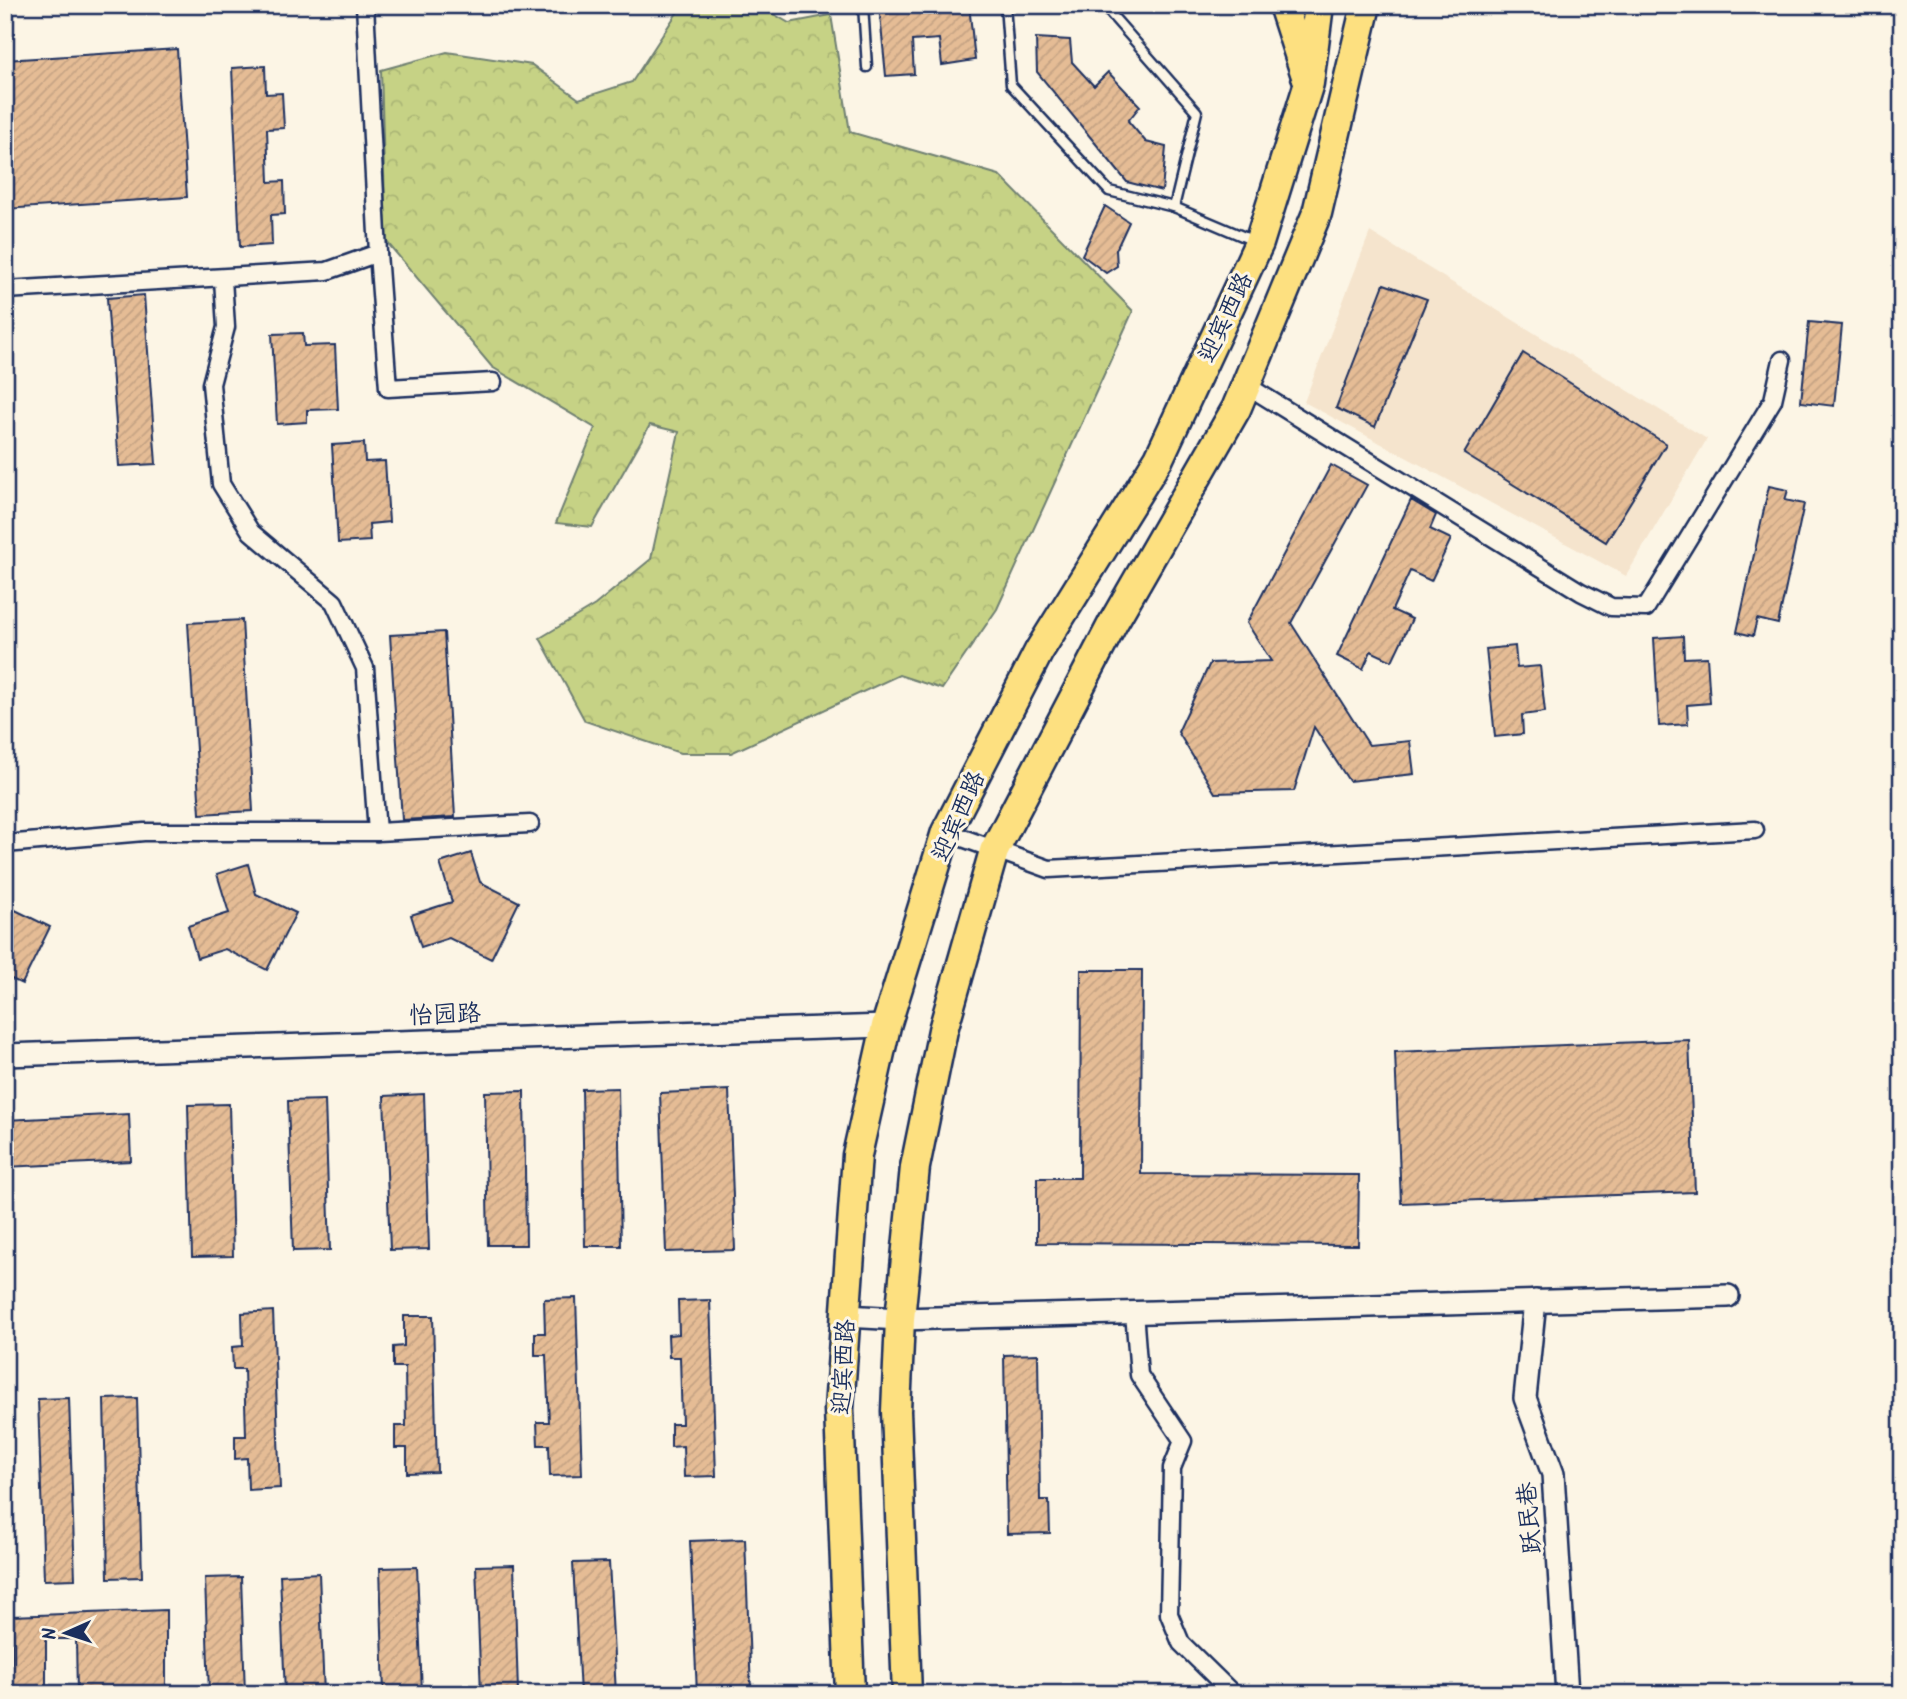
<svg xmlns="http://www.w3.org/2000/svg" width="1907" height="1699" viewBox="0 0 1907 1699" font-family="Kalam,'LXGW WenKai TC',sans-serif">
  <defs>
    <pattern id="forest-crowns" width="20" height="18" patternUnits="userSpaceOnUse" patternTransform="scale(1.75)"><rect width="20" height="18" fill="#c6d285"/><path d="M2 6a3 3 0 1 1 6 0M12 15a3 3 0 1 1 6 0" fill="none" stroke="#aab575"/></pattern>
    <pattern id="building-hatch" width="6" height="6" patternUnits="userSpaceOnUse" patternTransform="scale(1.75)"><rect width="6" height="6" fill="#e5bc95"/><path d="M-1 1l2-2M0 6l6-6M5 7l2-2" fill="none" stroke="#c4a283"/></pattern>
  </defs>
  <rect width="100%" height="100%" fill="#fcf5e5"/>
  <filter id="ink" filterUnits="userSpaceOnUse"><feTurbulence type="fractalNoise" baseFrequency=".0143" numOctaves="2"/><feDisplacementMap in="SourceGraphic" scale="14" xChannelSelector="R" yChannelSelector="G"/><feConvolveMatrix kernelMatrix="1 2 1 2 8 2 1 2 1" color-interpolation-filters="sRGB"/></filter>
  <g filter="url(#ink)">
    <polygon fill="#f5e4cd" points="1370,232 1707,439 1626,576 1304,402"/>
    <polygon fill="url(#forest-crowns)" stroke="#708072" stroke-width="2" points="682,5 758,5 789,23 831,15 850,132 999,175 1133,311 997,609 942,689 899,675 731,753 680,753 585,721 540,638 595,605 651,559 679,432 650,425 592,527 556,523 595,428 492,367 386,241 381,70 447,52 532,65 579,99 632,82"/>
    <g fill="url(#building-hatch)" stroke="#1b2f5e" stroke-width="2">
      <polygon points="879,5 969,5 975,60 942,65 939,39 912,41 914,74 886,76"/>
      <polygon points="1036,38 1070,40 1072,62 1094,86 1108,72 1140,106 1128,121 1146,142 1166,147 1162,191 1127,182 1037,72"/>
      <polygon points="177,49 187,197 5,209 5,60"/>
      <polygon points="265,66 266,94 282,93 284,128 267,129 269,182 284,181 285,214 271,215 272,245 240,247 232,68"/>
      <polygon points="1105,206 1129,222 1116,250 1117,266 1106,273 1082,255"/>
      <polygon points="1384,284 1427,299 1375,427 1336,408"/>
      <polygon points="144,295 156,464 119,466 107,298"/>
      <polygon points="1809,322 1842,325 1834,406 1801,402"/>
      <polygon points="303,333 304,346 335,345 338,409 307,410 307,422 277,424 272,334"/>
      <polygon points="1523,353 1666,444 1606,542 1464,454"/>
      <polygon points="364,443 365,462 385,461 389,522 369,524 370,541 338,543 332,445"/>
      <polygon points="1331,465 1367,485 1291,623 1369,745 1410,741 1414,774 1349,781 1314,727 1294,791 1215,793 1178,732 1210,663 1271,661 1247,623"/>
      <polygon points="1769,486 1788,490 1785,500 1804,504 1778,624 1757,619 1753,636 1737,632"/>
      <polygon points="1411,500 1436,515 1430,529 1451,539 1431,581 1410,571 1392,610 1412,619 1392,661 1371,651 1363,669 1337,656"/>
      <polygon points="242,620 253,811 200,814 188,623"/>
      <polygon points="444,632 455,817 402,820 390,635"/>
      <polygon points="1683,636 1684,658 1707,657 1710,703 1687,705 1688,724 1659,726 1654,638"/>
      <polygon points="1515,646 1517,668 1540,666 1545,712 1522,715 1523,734 1495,737 1486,649"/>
      <polygon points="471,853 480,882 519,902 491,959 449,938 421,947 411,915 452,902 440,863"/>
      <polygon points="248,864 256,894 296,913 267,970 225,949 197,958 188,926 229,913 217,874"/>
      <polygon points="5,905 50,927 22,984 5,976"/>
      <polygon points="1081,970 1142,970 1141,1174 1359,1175 1358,1245 1037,1243 1037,1178 1080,1178"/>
      <polygon points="1689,1040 1695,1192 1401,1203 1395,1052"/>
      <polygon points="618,1088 621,1246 585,1246 582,1089"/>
      <polygon points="729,1090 735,1250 666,1252 660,1093"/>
      <polygon points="524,1091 526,1245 488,1245 485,1092"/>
      <polygon points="424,1094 429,1249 390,1250 384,1096"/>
      <polygon points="325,1100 330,1250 293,1251 288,1101"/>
      <polygon points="229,1104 233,1256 192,1257 188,1105"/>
      <polygon points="129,1114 131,1161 5,1167 5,1120"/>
      <polygon points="576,1298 582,1475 550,1476 549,1445 538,1445 537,1422 549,1422 546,1355 535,1355 535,1333 545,1333 544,1299"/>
      <polygon points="710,1300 716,1476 684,1477 683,1446 671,1447 671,1424 682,1424 680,1357 669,1357 668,1335 679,1334 678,1301"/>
      <polygon points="273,1311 280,1488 248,1490 247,1458 235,1459 235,1436 246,1436 244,1369 233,1369 232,1347 243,1346 242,1313"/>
      <polygon points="404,1316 433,1316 437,1472 407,1473 407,1448 395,1448 395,1426 406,1426 405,1367 393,1367 393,1347 404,1346"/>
      <polygon points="1038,1354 1040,1500 1049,1500 1050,1533 1007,1534 1004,1355"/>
      <polygon points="69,1398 75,1579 44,1580 38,1399"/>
      <polygon points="137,1398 142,1577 108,1578 104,1399"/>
      <polygon points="745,1539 751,1691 697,1693 690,1541"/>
      <polygon points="609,1562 616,1694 580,1694 573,1563"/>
      <polygon points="514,1565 518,1692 481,1693 476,1566"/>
      <polygon points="417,1567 422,1694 384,1694 380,1568"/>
      <polygon points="319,1573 324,1694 285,1694 280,1575"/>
      <polygon points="241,1577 245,1694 209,1694 205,1578"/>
      <polygon points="166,1610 166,1694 77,1694 76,1639 46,1639 46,1694 12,1694 12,1616"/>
    </g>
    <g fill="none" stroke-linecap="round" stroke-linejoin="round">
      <g stroke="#1b2f5e" stroke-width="13">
        <g id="lane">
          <polyline points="863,5 867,67"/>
          <polyline points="1005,5 1011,85 1109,191 1174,207 1254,241"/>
          <polyline points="1103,5 1197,112 1174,207"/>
        </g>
      </g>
      <g stroke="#1b2f5e" stroke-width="21">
        <g id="street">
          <polyline points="378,253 388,388 493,382"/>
          <polyline points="223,279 226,327 211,384 221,484 251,532 334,602 365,668 377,832 530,824"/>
          <polyline points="5,290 327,271 378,253 365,5"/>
          <polyline points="1246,385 1581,592 1611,607 1646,608 1773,400 1782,360"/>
          <polyline points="946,832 1049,869 1755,830"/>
          <polyline points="5,844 144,832 377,832"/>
          <polyline points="1134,1312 1139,1375 1183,1441 1172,1468 1169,1614 1181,1643 1233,1694"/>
        </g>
      </g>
      <g stroke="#1b2f5e" stroke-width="26">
        <g id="secondary">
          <polyline points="5,1055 886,1026"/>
          <polyline points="1535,1301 1525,1398 1553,1474 1567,1694"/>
          <polyline points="846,1316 900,1319 1728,1296"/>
        </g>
      </g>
      <g stroke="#1b2f5e" stroke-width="33">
        <g id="highway">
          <polyline points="1283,5 1306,76"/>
          <polyline points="850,1694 839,1409 857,1155 886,1026 946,832 1039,651 1159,458 1259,243 1309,83 1319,5"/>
          <polyline points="907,1694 896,1411 900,1319 915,1167 943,1030 994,851 1113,623 1236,409 1246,385 1317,213 1366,5"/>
        </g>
      </g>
      <use href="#lane" stroke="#fcf5e5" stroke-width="8"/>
      <use href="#street" stroke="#fcf5e5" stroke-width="16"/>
      <use href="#secondary" stroke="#fcf5e5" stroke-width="21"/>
      <use href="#highway" stroke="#fde080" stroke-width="28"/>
    </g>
  </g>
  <g text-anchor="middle" stroke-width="6" stroke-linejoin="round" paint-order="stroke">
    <g font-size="24" fill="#1b2f5e" stroke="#fcf5e5">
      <text transform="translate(1225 317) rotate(-65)" y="8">迎宾西路</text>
      <text transform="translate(958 816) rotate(-66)" y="8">迎宾西路</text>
      <text transform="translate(445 1014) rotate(-2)" y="8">怡园路</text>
      <text transform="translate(843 1367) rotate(-87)" y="8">迎宾西路</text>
      <text transform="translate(1529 1518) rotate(-95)" y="8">跃民巷</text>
    </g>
  </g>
  <rect width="1907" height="1699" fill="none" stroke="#fcf5e5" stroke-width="28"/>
  <rect x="14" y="14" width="1879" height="1671" fill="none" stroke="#1b2f5e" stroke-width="2.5" filter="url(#ink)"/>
  <g transform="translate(66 1633) rotate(267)" stroke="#fcf5e5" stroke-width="5" paint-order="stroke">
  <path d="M0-5L12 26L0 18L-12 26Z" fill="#1b2f5e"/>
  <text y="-10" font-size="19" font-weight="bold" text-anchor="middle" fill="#1b2f5e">N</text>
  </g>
</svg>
